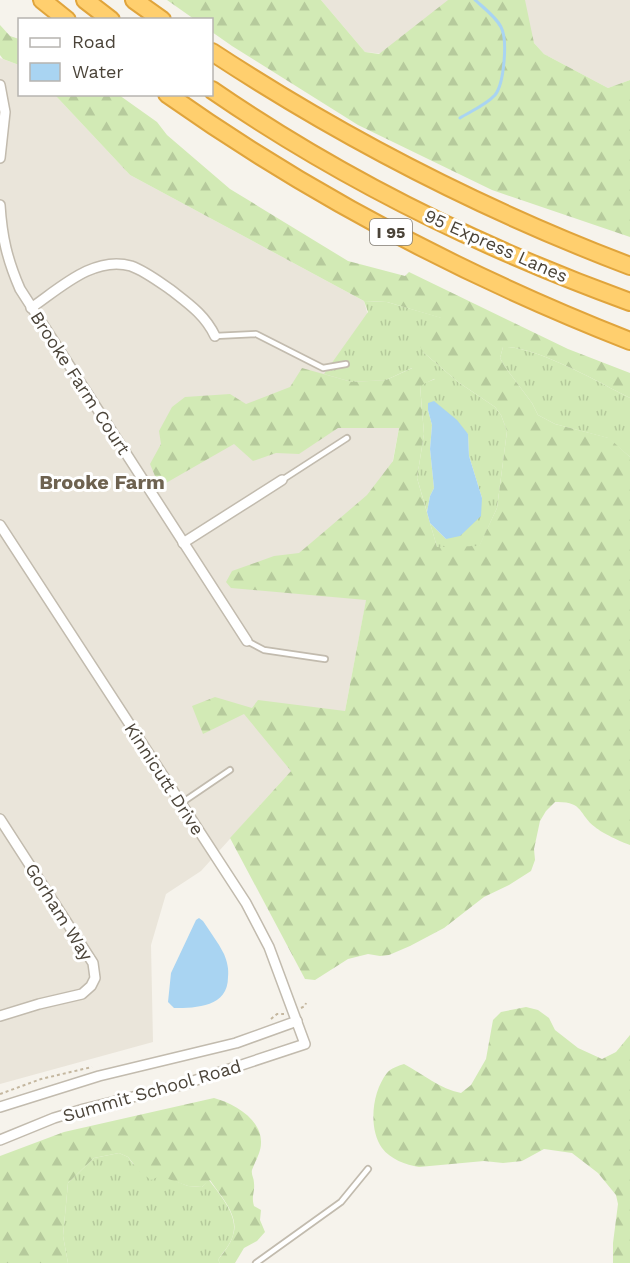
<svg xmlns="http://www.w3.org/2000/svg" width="630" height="1263" viewBox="0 0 630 1263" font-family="'Work Sans',sans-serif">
  <defs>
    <pattern id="grass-tufts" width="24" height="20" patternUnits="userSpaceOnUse" patternTransform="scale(1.5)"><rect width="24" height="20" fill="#d2eab5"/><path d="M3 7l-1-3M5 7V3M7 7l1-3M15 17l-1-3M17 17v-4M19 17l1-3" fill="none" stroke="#b6ca9c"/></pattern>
    <pattern id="forest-firs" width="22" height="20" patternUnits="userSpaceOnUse" patternTransform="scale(1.5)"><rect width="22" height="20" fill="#d2eab5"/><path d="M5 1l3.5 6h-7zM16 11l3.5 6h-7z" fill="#b6ca9c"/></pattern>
  </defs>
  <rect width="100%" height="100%" fill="#f6f3ec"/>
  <g fill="#eae5da">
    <polygon points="321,0 630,0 630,80 608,88 544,54 495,0 405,56 365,52"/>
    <polygon points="0,58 19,65 20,94 55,95 130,175 364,301 399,428 345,711 201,871 166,894 151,945 153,1042 0,1084"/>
  </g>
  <g fill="url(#grass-tufts)">
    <polygon points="364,301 387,302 442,318 423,352 458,382 495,407 501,415 507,431 497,508 479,547 437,547 430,523 446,539 482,498 469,456 468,434 428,410 432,425 430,449 434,488 430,496 427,512 417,478 424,434 420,385 435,379 412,368 386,380 352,382 324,374 368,312"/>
    <path d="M503,347C534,345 600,383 630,398V457L608,438L555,424L538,415L532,403L505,367L500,358Z"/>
    <path d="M119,1153L128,1157L133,1164L188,1186L202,1187L209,1180C220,1195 239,1216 233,1235C231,1244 223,1252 218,1260L220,1263H68L63,1236L68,1183L94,1158Z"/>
  </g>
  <g fill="url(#forest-firs)">
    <polygon points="167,0 321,0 365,52 379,54 448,0 525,0 534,43 544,54 608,88 630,80 630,237 492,190 358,125 232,46 212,32 212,20 194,19"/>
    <polygon points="0,25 10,36 19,39 19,65 3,59 0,55"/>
    <path d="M55,95H119L157,122L167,135L230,189L348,261L405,276L409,272L568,349L630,373V398C600,383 534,345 503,347L500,358L505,367L532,403L538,415L555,424L609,438L630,457V845C621,842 602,833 595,827C578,814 584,801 555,802L546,811L540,821L534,849L535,860L531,871L509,885L484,897L444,928L410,946L389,955L380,956L368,954L348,959L315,980L305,979L230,838L291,771L244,714L203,734L192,706L215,697L252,708L258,700L345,711L366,600L231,588L226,582L232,571L274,556L299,553L325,531L367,495L393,461L399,428H338L299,454L276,453L253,461L234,444L166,483L155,476L150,464L161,444L159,431L172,407L185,397L230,394L246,404L290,387L302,368L352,382L386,380L419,365L436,378L420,386L424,434L417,478L437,547L479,546L497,508L507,431L501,415L495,407L458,382L423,352L419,344C423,331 431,326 441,318L387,302L364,301L130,175Z"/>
    <path d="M526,1007L538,1010L549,1018L555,1030L578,1048L602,1059L616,1052L630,1035V1263H613V1243L618,1204L616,1195L598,1173L572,1153L544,1149L522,1161L503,1163L484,1161L419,1167C406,1165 390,1159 382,1148C368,1128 372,1092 387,1073C391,1068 398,1066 404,1064C423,1074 440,1089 461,1093L471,1085L486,1059L493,1020L501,1012Z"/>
    <path d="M214,1098C233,1103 262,1119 261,1143C261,1153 255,1161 252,1170C251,1175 254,1178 254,1183C255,1193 251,1195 254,1206L261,1210L260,1220L265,1232L257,1241L244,1248L235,1263H220L218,1260C223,1253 231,1244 233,1235C240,1216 220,1195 210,1180L202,1187L188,1186L160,1176L151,1180L139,1171L128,1157L119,1153L94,1158L68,1183L63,1236L68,1263H0V1156L64,1132Z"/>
  </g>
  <g fill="#a9d4f2">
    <polygon points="434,401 457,420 468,434 469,456 482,498 481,516 460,536 446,539 430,523 427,512 430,496 434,488 430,449 432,425 428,410 428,403"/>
    <path d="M199,918L203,921C210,932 218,942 224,954C227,961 229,969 228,977C228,1007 197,1008 174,1008L168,1002L171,973L196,920Z"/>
  </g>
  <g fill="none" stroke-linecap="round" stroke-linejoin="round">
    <path stroke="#a9d4f2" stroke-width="3" d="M460,118C471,111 486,105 495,95C504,84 508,40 501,27C496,17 484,8 475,0"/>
    <g stroke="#c2bbae" stroke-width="8">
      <g id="lane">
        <polyline points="215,336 256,334 323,368 346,364"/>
        <polyline points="282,480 347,438"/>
        <polyline points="247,641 264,650 325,659"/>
        <polyline points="180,804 230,770"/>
        <polyline points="256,1263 341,1202 368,1169"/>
      </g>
    </g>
    <g stroke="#c2bbae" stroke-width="12">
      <g id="street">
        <polyline points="0,85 5,112 0,158"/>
        <path d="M0,205C2,237 7,259 20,289L247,641"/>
        <path d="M31,308C59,289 94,255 131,266C145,271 158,281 171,290C189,304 205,315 215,336"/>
        <polyline points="0,525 246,903 269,947 305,1044 181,1085 84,1109 54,1118 0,1140"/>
        <polyline points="183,543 282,480"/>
        <polyline points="0,819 93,963 95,978 91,986 82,994 39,1004 0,1016"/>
        <polyline points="0,1107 99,1076 236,1043 297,1021"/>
      </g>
    </g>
    <g stroke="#e0a43c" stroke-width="20">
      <g id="highway">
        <polyline points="42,0 67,20"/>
        <polyline points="85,0 111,20"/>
        <polyline points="134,0 162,20"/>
        <path d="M212,52C343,138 483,210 630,266"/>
        <path d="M212,90C340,178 484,249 630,302"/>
        <path d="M167,94C310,195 467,277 630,341"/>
      </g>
    </g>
    <g stroke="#c4b79f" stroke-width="2" stroke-dasharray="3 3" stroke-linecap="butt">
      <polyline points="301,1008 305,1006 306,1003"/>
      <polyline points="271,1019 277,1014 284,1014"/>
      <polyline points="0,1094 41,1079 92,1067"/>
    </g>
    <use href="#lane" stroke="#fff" stroke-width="4.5"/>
    <use href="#street" stroke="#fff" stroke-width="9"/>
    <use href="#highway" stroke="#ffcf6e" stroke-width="16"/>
  </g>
  <g text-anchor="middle" stroke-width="6" stroke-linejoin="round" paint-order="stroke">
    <rect fill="#fff" stroke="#817c74" stroke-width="1.5" x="370" y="219" width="42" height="26" rx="4.5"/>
    <g font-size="16" font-weight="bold" fill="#4b4439">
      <text x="391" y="238">I 95</text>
    </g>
    <g font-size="18" fill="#4b4439" stroke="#fff">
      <text transform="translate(496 246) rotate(24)" y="6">95 Express Lanes</text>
      <text transform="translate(80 383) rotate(57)" y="6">Brooke Farm Court</text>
      <text transform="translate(164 779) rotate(57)" y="6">Kinnicutt Drive</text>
      <text transform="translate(59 912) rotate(58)" y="6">Gorham Way</text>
      <text transform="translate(152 1091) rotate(-16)" y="6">Summit School Road</text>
    </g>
    <g font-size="20" font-weight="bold" fill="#6e6250" stroke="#fff">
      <text x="102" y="489">Brooke Farm</text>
    </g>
  </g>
  <rect x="18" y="18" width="195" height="78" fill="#ffffff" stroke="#b7b4b0" stroke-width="1.5"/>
  <rect x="30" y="38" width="30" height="9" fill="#ffffff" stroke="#b7b4b0" stroke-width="1.5"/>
  <text x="72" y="48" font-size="18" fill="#4b4439">Road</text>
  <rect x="30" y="63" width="30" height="18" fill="#a9d4f2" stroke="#b7b4b0" stroke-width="1.5"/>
  <text x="72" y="78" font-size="18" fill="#4b4439">Water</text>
</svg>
